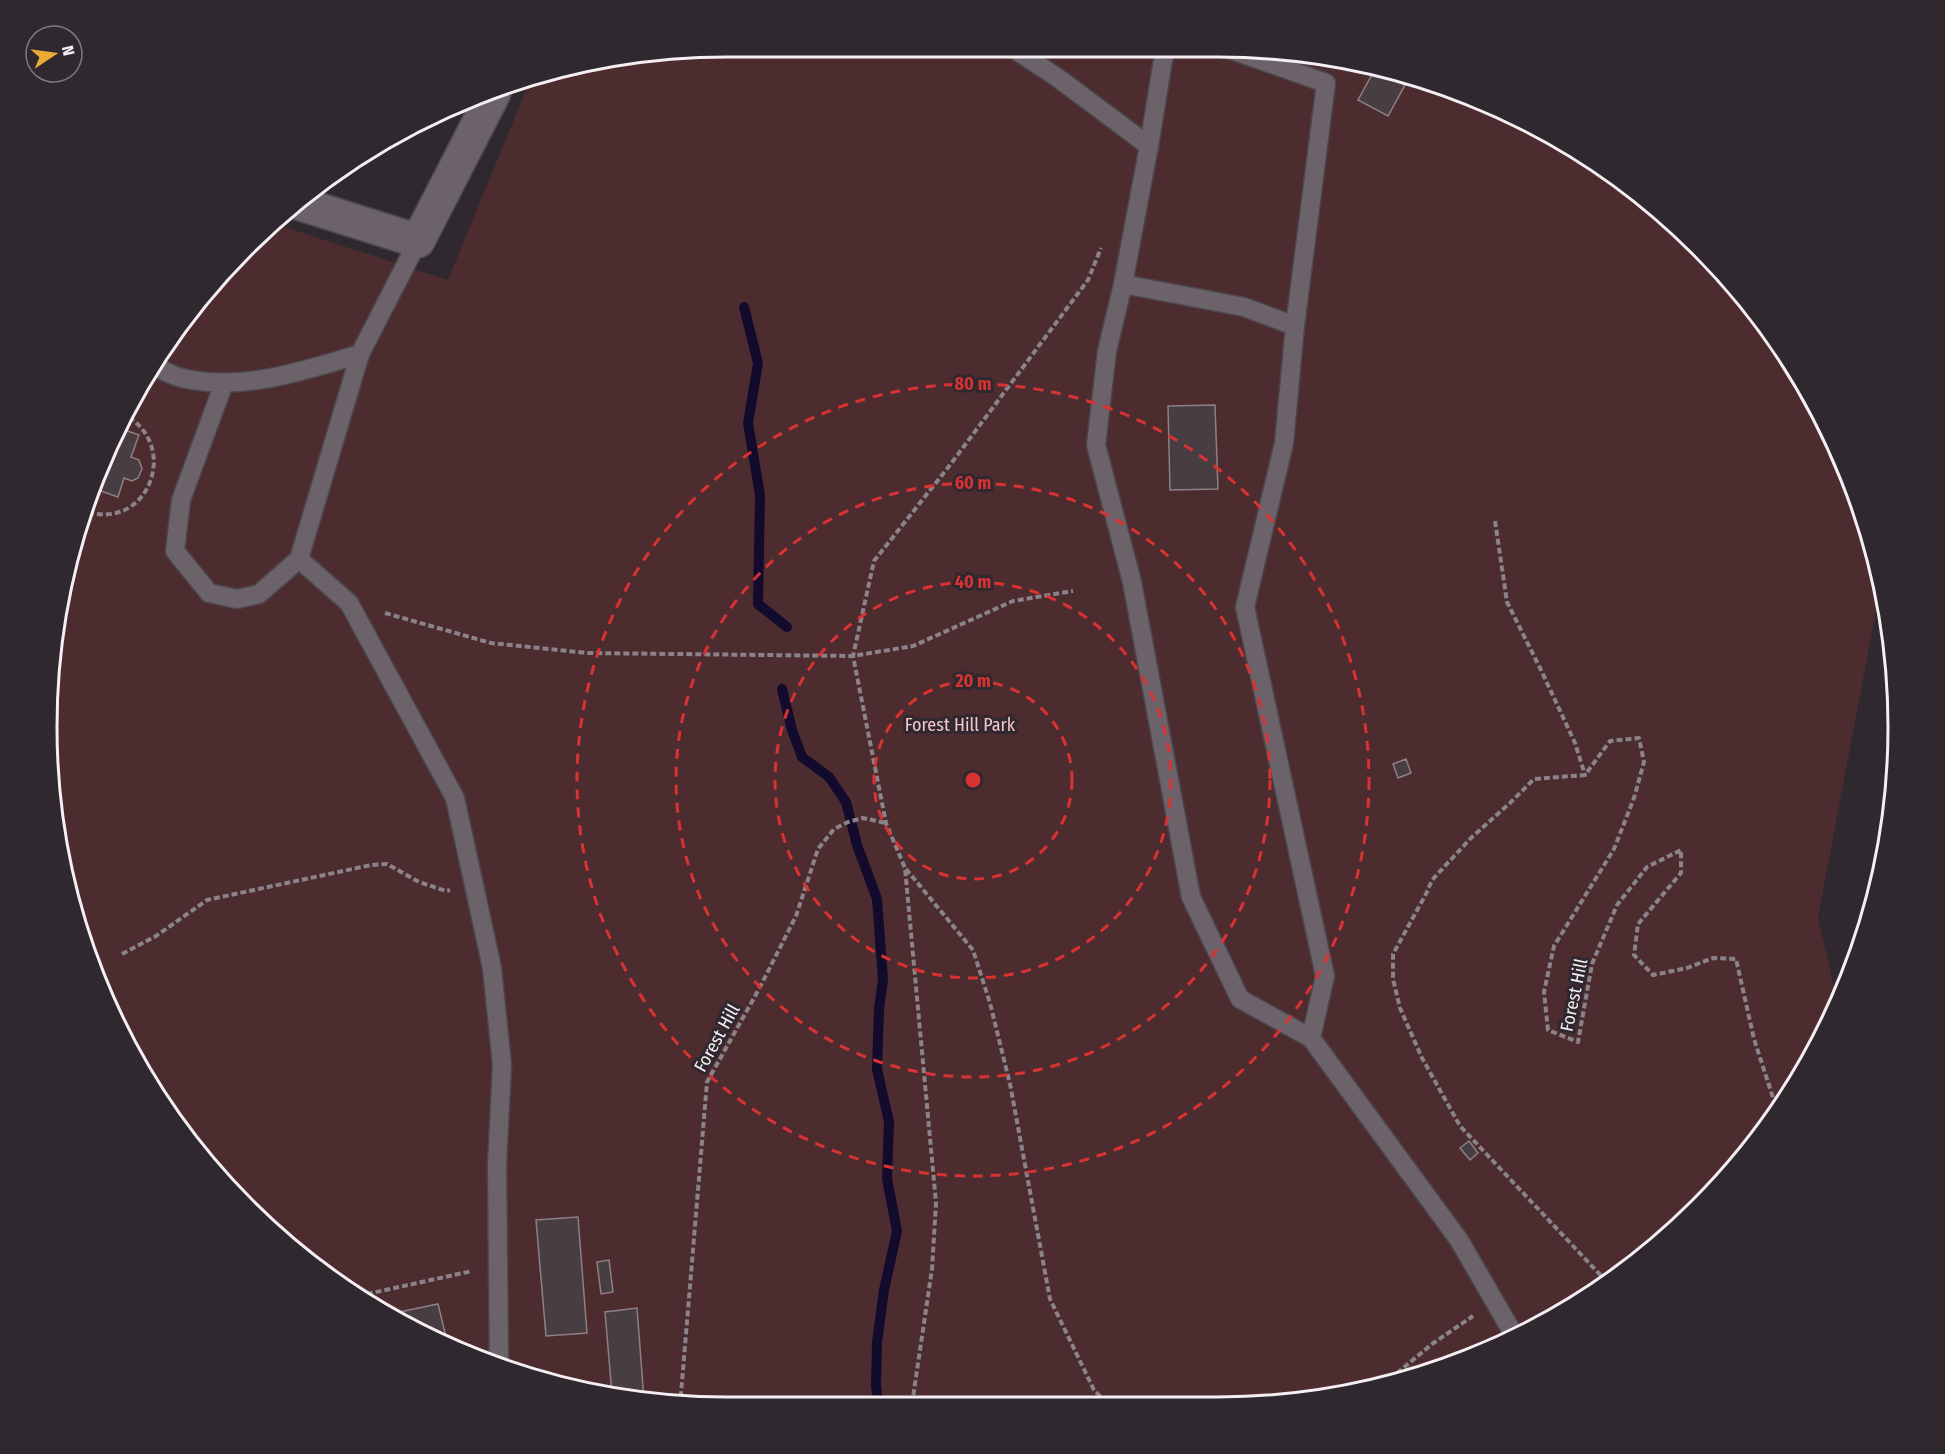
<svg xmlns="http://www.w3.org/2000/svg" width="1945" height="1454" viewBox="0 0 1945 1454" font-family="'Fira Sans Condensed',sans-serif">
  <rect width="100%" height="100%" fill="#30282f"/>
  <polygon fill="#4d2c30" points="727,47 1262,48 1394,70 1519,117 1596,161 1699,246 1758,313 1828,426 1875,551 1881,584 1818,917 1837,1001 1807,1068 1729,1176 1632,1267 1478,1356 1307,1402 682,1406 551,1384 387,1316 279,1239 187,1141 138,1067 83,946 48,772 60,595 117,426 161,349 246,246 275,224 448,280 531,78 551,70"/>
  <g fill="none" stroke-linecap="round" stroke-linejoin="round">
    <g stroke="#120b2d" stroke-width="10">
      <polyline points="744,307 758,363 748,423 760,495 758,604 787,627"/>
      <polyline points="782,689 792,730 802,757 829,777 846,802 857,845 877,899 883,980 879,1008 877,1069 889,1122 887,1179 897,1231 884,1290 877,1342 876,1385 878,1405"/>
    </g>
  </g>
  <g fill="#483d41" stroke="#8d8085" stroke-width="1.5">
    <polygon points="1375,69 1405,85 1388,116 1358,100"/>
    <polygon points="1215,405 1218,489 1170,490 1168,406"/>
    <polygon points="116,427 139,435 131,457 139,460 142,469 138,478 132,481 124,478 118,497 95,489"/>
    <polygon points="1406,759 1411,773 1398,778 1393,764"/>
    <polygon points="1469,1141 1478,1153 1470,1160 1460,1148"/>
    <polygon points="578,1217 587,1333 546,1336 536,1220"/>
    <polygon points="609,1260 613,1292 601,1294 597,1262"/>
    <polygon points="438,1304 446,1337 440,1339 385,1315"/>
    <polygon points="637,1308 644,1400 612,1394 605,1312"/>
  </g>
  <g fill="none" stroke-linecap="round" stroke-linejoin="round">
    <g stroke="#4d464c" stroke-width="21">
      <g id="lane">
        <polyline points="1011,47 1058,78 1149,146"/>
        <polyline points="1226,48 1326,83 1295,326"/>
        <polyline points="1123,284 1149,146 1165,48"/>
        <path d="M152,365C161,369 172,376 182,378C241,392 304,371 360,354L418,241"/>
        <polyline points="224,383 181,500 175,551 209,593 237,599 259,594 299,559 360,354"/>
        <polyline points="299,559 349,603 455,798 492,968 502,1065 497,1165 499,1363"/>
        <polyline points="1311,1038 1325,976 1245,607 1284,443 1295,326 1244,307 1123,284 1107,351 1096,445 1132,582 1191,897 1240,999 1311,1038 1459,1240 1514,1335"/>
      </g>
    </g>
    <g stroke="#4d464c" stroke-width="36">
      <polyline id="street" points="301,204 418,241 494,93"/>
    </g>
    <g stroke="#8a8389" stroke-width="4" stroke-dasharray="6 3" stroke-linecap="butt">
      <path d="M88,512C150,530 181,443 123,414"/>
      <polyline points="1495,521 1507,602 1541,670 1575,743 1585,775"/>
      <polyline points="385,613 491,643 587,653 853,656 913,646 1013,601 1073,591"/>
      <polyline points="906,869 973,950 990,1003 1010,1084 1050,1299 1094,1390 1107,1403"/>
      <polyline points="122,954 156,936 207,900 371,865 387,864 419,882 446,891 450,890"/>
      <polyline points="1607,1282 1460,1126 1422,1058 1400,1008 1393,979 1393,954 1426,894 1432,880 1471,838 1511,802 1534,779 1585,775 1610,741 1639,738 1644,762 1634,798 1614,849 1554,946 1544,992 1548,1030 1578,1042 1592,964 1617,905 1647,867 1681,850 1681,873 1638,924 1634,955 1653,975 1687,968 1713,958 1736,959 1754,1039 1777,1110"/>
      <polyline points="358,1296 472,1271"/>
      <polyline points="1390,1379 1432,1344 1473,1316"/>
      <polyline points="912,1404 932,1269 936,1203 905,868 886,823 853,656 874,561 950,465 1088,280 1101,248"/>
      <polyline points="680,1406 707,1082 759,989 796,916 818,849 834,829 848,822 863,818 886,823"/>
    </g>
    <use href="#lane" stroke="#6b626a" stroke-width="18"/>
    <use href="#street" stroke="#6b626a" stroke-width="33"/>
  </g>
  <g fill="none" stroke="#d83232" stroke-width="3" stroke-dasharray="10 8">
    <circle cx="973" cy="780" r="99"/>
    <circle cx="973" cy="780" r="198"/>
    <circle cx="973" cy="780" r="297"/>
    <circle cx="973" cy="780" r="396"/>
  </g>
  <g text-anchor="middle" stroke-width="6" stroke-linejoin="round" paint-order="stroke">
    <g font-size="18" fill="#f7c5c9" stroke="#30282f">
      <text x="960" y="731">Forest Hill Park</text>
    </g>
    <g font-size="18" fill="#f5eff4" stroke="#30282f">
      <text transform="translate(1574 995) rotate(-78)" y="6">Forest Hill</text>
      <text transform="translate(717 1038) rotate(-61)" y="6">Forest Hill</text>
    </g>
  </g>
  <path d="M0 0H1945V1454H0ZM727 57H1218A670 670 0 0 1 1888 727V727A670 670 0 0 1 1218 1397H727A670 670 0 0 1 57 727V727A670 670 0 0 1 727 57Z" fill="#30282f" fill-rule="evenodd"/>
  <path fill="none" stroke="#f5eff4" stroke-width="3" d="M727 57H1218A670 670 0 0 1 1888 727V727A670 670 0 0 1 1218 1397H727A670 670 0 0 1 57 727V727A670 670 0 0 1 727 57Z"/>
  <circle cx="973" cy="780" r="9" fill="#d83232" stroke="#30282f" stroke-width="3"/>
  <g font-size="18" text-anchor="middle" font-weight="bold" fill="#d83232" stroke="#30282f" stroke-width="6" stroke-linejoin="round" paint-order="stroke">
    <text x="973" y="390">80 m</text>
    <text x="973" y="489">60 m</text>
    <text x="973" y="588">40 m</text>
    <text x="973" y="687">20 m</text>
  </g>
  <g transform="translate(54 54) rotate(77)"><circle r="28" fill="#30282f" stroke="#7f787e" stroke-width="1.5"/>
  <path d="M0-4.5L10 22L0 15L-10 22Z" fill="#eaaa38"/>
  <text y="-9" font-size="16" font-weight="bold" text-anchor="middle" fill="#f5eff4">N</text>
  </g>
</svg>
